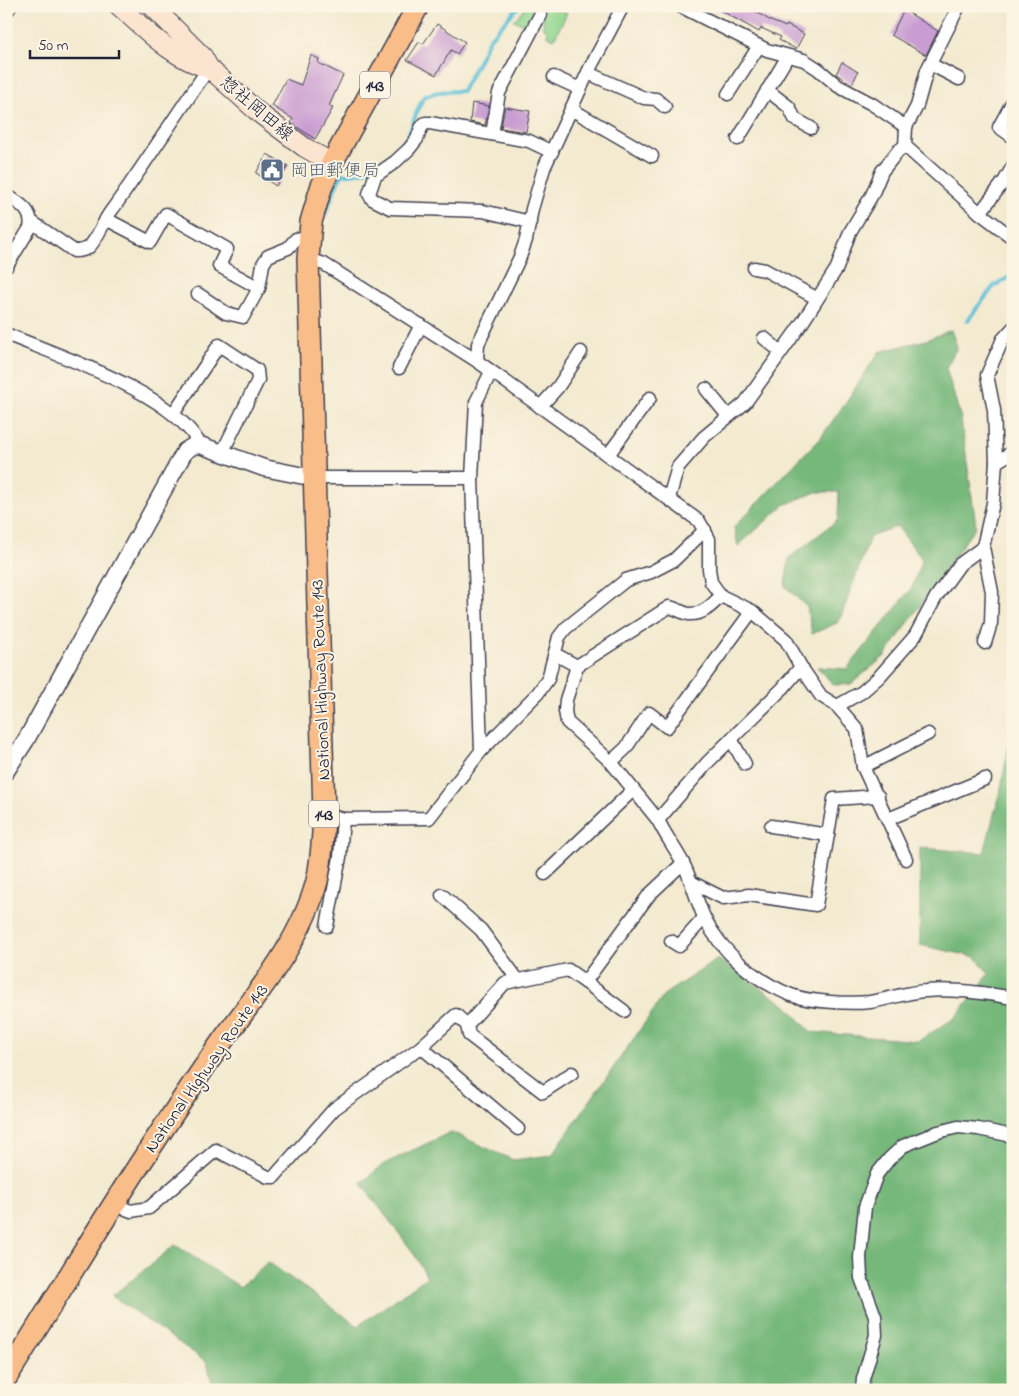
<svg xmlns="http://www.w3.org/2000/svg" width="1019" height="1396" viewBox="0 0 1019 1396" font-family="'Indie Flower','Klee One',sans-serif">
  <rect width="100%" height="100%" fill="#fcf5e5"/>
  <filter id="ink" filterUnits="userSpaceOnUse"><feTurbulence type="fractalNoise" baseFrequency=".02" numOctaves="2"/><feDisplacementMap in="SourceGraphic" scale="10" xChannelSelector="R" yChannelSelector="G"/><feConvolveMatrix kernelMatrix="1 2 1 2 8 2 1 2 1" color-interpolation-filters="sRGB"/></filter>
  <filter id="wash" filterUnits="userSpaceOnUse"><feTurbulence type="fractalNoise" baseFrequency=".0096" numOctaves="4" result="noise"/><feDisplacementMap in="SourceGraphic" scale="20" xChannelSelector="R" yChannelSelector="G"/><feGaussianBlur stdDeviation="1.12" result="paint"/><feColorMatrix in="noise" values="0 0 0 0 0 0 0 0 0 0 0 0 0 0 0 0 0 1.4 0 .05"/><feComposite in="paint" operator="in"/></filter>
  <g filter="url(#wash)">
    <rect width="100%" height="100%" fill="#f3ead0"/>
    <polygon fill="#93d790" stroke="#5a7c66" points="527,6 550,6 567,13 554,39 547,35 548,31 543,27 544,17 528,27 514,20"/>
    <g fill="#76b87a" stroke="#4c6d5a">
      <polygon points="951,330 957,347 946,368 961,419 976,526 885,656 851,684 834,685 817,667 847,669 912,588 922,559 897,526 870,537 839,622 812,634 807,607 785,586 789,558 838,520 839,492 816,492 784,505 738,546 734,527 821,437 844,405 879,352 926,340"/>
      <polygon points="1013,721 1013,1390 836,1390 830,1385 828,1390 214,1390 207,1362 112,1296 175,1245 240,1287 268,1262 358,1326 427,1277 413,1252 361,1183 384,1164 451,1132 513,1160 552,1155 665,994 718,959 787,1006 811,1032 918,1041 955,1018 989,974 976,957 920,945 920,848 984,853 1001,788"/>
    </g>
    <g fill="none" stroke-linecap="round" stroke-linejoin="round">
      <g stroke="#5bc1d8" stroke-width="4">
        <path d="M325,215L337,183L343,174C351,174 359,174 366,171C381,165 401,150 408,136C414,123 416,108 425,96L438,92L462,91L479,60L489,39L519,6"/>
        <polyline points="967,321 994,286 1013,275"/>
      </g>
    </g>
    <g id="blocks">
      <g fill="#c99cd2">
        <polygon points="713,6 746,6 771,21 786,27 787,25 804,34 796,49 779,40 781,37 761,28 759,32"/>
        <polygon points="904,10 938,31 926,55 891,35"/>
        <polygon points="437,24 465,42 457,54 451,50 436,75 407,60 419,42 423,44"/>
        <polygon points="311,55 319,59 318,63 343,75 329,106 333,108 315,139 291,123 293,119 272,106 286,79 301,85"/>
        <polygon points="842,62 858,72 852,84 836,74"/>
        <polygon points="472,103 489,106 485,125 470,122"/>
        <polygon points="505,107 530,111 526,132 501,128"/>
        <polygon points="267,154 288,166 276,186 256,173"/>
      </g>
    </g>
  </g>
  <g filter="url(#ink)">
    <use href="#blocks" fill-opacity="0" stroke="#414051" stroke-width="1"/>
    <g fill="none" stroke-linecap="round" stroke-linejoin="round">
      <g stroke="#414051" stroke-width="15">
        <g id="minor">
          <polyline points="680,6 767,50 804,60 818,69 838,86 872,104 906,127"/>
          <polyline points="959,6 927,70 917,106 906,127 905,146 980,213 1013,238"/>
          <polyline points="930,64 959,79"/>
          <polyline points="588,73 644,98 656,99 665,107"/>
          <polyline points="554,77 580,89"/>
          <polyline points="767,90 789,107 795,119 811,128"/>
          <polyline points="728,94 759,46"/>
          <polyline points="1013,101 999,127 1013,137"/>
          <polyline points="571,109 652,156"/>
          <polyline points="492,134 499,93 540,15"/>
          <polyline points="738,139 788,56"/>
          <path d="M6,195C19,203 34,211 30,228L6,267"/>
          <polyline points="980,213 1005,180 1013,166"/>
          <polyline points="106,219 150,242 166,214 227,249 219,266 259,288"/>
          <path d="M32,222L74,251C79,251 85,250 89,247C95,242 104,222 109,214C144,166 175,116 209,68"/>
          <polyline points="530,222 483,211 390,208 372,199 369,194 375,176 395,162 409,149 417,139 421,128 425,123 430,123 529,141 552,152"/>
          <polyline points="308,259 324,264 477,361 699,521 709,539 709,569 711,582 721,596 752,611 786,640 801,667 821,696 837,706 857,729 863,767 906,859"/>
          <polyline points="754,268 765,270 816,298"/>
          <polyline points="198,294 226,313 243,317 259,288 263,264 268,256 288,248 296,239 309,237"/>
          <path d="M6,334C59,356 174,393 200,445"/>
          <polyline points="764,338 781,352"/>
          <polyline points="477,361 478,344 520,257 526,240 532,209 544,168 590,68 623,6"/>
          <polyline points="399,368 421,325"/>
          <polyline points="706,389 728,416"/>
          <polyline points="540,407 558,387 581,352"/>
          <polyline points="173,414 219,345 257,370 258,380 222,453"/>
          <polyline points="608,455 650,398"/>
          <polyline points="996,462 1013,452"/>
          <polyline points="314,478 472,478"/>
          <polyline points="669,498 678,467 704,437 745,403 802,323 837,268 850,232 872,195 882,171 898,151 905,146"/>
          <polyline points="985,643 991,623 992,592 983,547 993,503 996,462 994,410 987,375 1003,339 1013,328"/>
          <polyline points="555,654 577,666"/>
          <path d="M801,667L783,688L708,762L658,820C665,835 675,848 683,863C692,880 696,901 705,919C722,953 756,981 791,995C809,1002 851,1004 870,1002C889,999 907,992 926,991C954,988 986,993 1013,998"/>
          <polyline points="837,706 862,692 879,677 915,636 936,597 960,564 983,547"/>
          <polyline points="731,739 745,764"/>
          <polyline points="481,751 538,693 548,679 559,637 566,628 626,580 651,572 674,560 705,530"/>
          <polyline points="611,762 626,748 649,713 667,727 752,611"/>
          <polyline points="863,767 928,734"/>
          <polyline points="324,814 343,819 429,818 481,751 472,478 476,402 491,372"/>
          <polyline points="888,819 985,779"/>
          <path d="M658,820L611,762L567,722L565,711L566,700L577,666L669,607C675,608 683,613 689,614C703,615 712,605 721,596"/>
          <polyline points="771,826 828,835"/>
          <polyline points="545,874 633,790"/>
          <polyline points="691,882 723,898 749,895 816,905 834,799 878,796"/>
          <polyline points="442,895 481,930 518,980"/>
          <polyline points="327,926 340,857 343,819"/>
          <polyline points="671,941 679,946 704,918"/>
          <polyline points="585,982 624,1011"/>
          <polyline points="467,1025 469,1035 543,1092 572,1073"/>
          <polyline points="421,1047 518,1129"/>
          <polyline points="113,1204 131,1211 149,1208 216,1150 268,1177 274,1177 334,1109 421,1047 456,1015 467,1025 505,983 568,970 585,982 649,895 683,863"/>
          <polyline points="862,1390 863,1379 876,1335 875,1316 861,1278 860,1257 865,1207 877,1174 889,1159 903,1146 938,1132 958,1127 978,1129 1013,1136"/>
        </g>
      </g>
      <g stroke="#414051" stroke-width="19">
        <polyline id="tertiary" points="6,771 26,740 185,451 193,446 200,445 264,468 314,478"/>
      </g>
      <g stroke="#414051" stroke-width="21">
        <g id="secondary">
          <path d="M119,6C145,29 174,60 209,68"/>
          <polyline points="152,6 203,57 209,68 259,113 304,147 332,163"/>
          <polyline points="6,7 7,6"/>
        </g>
      </g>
      <g stroke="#414051" stroke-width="24">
        <path id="trunk" d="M6,1378C53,1303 98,1227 147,1153C172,1115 197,1077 223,1040C259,991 301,941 317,881C322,859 323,836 324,814L308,259L311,222L321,188L332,163L418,6"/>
      </g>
      <use href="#minor" stroke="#fff" stroke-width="12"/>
      <use href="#tertiary" stroke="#fff" stroke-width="16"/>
      <use href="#secondary" stroke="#fce5d0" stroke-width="19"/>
      <use href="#trunk" stroke="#f8bd89" stroke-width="21"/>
    </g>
  </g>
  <defs>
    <g id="civic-square" transform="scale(1.25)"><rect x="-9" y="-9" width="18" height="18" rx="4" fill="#5c6f8a" stroke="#fcf5e5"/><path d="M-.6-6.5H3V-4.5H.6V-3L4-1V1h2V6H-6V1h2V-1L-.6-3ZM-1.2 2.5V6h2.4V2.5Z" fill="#fff"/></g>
  </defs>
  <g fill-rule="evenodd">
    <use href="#civic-square" x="272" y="170"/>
  </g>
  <g text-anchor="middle" stroke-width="4" stroke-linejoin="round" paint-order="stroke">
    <g fill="#fcf5e5" stroke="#63616e" stroke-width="1">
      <rect x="360" y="71.5" width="30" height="27" rx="4"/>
      <rect x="309" y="800.5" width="30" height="27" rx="4"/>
    </g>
    <g font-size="16" font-weight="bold" fill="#22223b">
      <text x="375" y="91">143</text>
      <text x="324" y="820">143</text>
    </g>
    <g font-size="18" fill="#22223b" stroke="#fcf5e5">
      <text transform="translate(257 108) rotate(40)" y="6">惣社岡田線</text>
      <text transform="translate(320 680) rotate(-92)" y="6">National Highway Route 143</text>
      <text transform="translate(206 1068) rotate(-55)" y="6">National Highway Route 143</text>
    </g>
    <g font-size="18" fill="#4e5e75" stroke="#fcf5e5" text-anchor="start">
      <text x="290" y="176">岡田郵便局</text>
    </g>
  </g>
  <rect width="1019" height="1396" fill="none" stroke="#fcf5e5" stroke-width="25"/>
  <path d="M30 50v8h89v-8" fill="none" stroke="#22223b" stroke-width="2.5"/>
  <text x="38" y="50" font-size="15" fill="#22223b" stroke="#fcf5e5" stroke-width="4" paint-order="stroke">50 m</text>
</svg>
